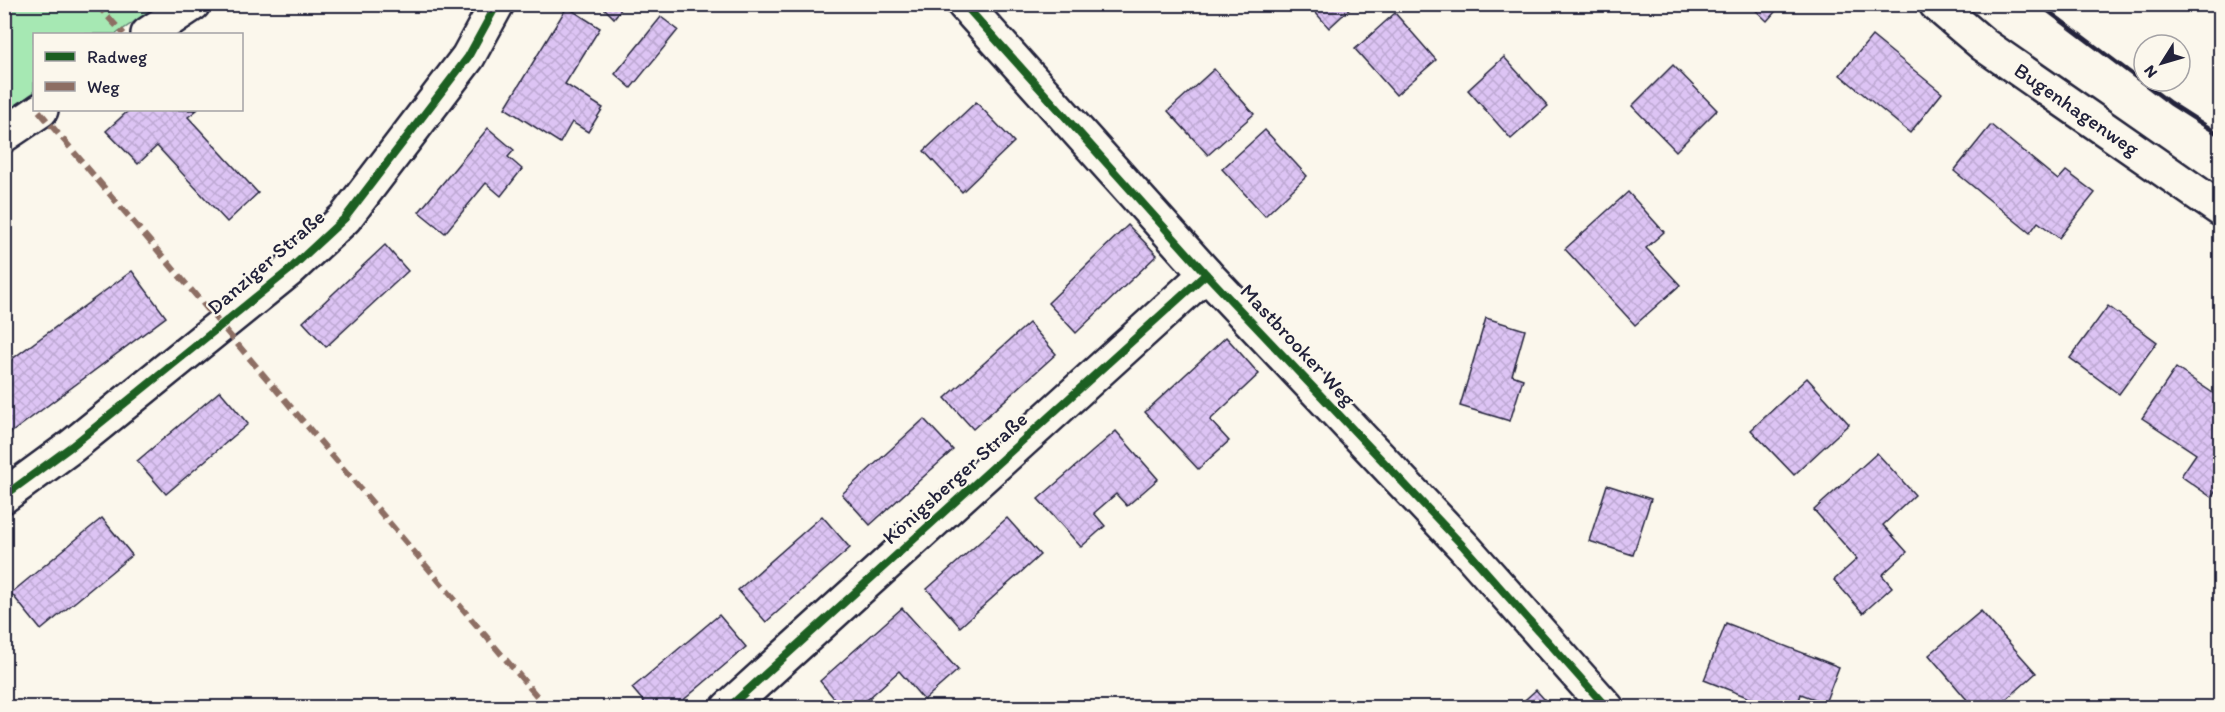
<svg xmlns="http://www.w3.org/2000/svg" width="2225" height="712" viewBox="0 0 2225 712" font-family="Itim,sans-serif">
  <defs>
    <pattern id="building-cross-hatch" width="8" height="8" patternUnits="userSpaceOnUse" patternTransform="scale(1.5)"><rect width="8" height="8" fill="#ddc4f4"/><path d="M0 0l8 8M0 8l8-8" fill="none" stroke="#bda8d2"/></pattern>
  </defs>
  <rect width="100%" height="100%" fill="#fbf7ec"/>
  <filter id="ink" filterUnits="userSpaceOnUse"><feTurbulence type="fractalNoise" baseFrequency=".0167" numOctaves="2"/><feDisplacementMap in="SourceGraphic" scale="12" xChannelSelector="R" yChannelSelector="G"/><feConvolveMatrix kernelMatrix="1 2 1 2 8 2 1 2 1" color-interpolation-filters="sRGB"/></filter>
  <g filter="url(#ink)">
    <polygon fill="#a6e8b3" stroke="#648577" stroke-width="1.5" points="5,4 159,4 159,5 116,34 34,34 34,92 5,114"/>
    <g fill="url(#building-cross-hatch)" stroke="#22223b" stroke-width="1.5">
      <polygon points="434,4 447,4 440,11"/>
      <polygon points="600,4 625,4 614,18"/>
      <polygon points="1308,4 1355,4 1329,28"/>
      <polygon points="1749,4 1782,4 1767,21"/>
      <polygon points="567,7 600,28 565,84 603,108 588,132 572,122 560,143 505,108"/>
      <polygon points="1395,13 1436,60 1396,95 1355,49"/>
      <polygon points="661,17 678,30 631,88 615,74"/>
      <polygon points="1872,36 1942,93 1910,133 1840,75"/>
      <polygon points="1504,57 1548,106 1511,139 1468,90"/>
      <polygon points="1673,65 1717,110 1676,151 1632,106"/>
      <polygon points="1214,69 1254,114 1208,155 1168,111"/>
      <polygon points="976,102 1014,142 962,192 924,151"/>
      <polygon points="129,110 197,110 188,117 258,193 227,222 157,146 138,164 106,131"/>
      <polygon points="1991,125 2058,180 2066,171 2095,193 2059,238 2038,222 2030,233 1954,171"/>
      <polygon points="488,128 514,150 508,157 522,169 501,196 486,183 445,233 419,212"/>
      <polygon points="1265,130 1307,176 1265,216 1222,169"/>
      <polygon points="1628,192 1664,232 1646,248 1680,285 1635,325 1565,249"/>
      <polygon points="1128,225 1157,255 1076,333 1048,303"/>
      <polygon points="385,245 408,271 326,347 303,322"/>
      <polygon points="132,271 166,317 4,438 4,365"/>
      <polygon points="2108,306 2157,342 2119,394 2070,358"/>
      <polygon points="1486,318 1525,330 1512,375 1523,379 1510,421 1460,406"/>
      <polygon points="1029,323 1056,354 973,429 945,398"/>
      <polygon points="1226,337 1259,374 1210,420 1229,441 1198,469 1145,412"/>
      <polygon points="2176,368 2220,398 2220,484 2211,497 2181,476 2196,454 2142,418"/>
      <polygon points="1807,378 1849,424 1794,475 1751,430"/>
      <polygon points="220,391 248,424 166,494 137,461"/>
      <polygon points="924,419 953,450 870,525 842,494"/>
      <polygon points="1116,431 1158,479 1127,506 1116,494 1094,513 1105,526 1081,547 1038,499"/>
      <polygon points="1877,453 1915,495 1883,525 1907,552 1882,575 1892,587 1863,613 1834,580 1857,559 1814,510"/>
      <polygon points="1607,485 1651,499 1633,555 1589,541"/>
      <polygon points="822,516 850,548 766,622 738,590"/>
      <polygon points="102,518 132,555 41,630 11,593"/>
      <polygon points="1007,518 1040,555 960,627 927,589"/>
      <polygon points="902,608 958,670 924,700 899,671 858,708 842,708 820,681"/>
      <polygon points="1981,611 2036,673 1997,708 1974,708 1929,655"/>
      <polygon points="719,615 746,647 674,708 649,708 632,688"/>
      <polygon points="1726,623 1839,667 1825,703 1801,694 1797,708 1775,708 1704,680"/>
      <polygon points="1536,690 1552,708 1516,708"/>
      <polygon points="790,702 796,708 784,708"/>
    </g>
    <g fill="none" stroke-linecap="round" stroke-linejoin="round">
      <g stroke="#22223b" stroke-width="38">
        <g id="minor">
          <polyline points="964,4 1206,274 1464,547 1607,708"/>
          <path id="s1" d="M1936,4L1984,45L2220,209"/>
          <polyline points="148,34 193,4"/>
          <polyline points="4,135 41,110"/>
          <polyline points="4,496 72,446 288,271 345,218 468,57 497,4"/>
          <polyline points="728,708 1206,274"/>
        </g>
      </g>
      <use href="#minor" stroke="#fbf7ec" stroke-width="33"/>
      <polyline stroke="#22223b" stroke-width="4.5" points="2039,4 2170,103 2220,135"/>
      <g stroke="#8d6e63" stroke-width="6" stroke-dasharray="12 6" stroke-linecap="butt">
        <polyline points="96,4 124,34"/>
        <polyline points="39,111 547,708"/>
      </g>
      <g stroke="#fbf7ec" stroke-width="11">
        <g id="cycleway">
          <polyline points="964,4 1206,274 1464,547 1607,708"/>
          <polyline points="4,496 72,446 288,271 345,218 468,57 497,4"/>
          <polyline points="728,708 1206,274"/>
        </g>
      </g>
      <use href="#cycleway" stroke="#1b5e20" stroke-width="8"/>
    </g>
  </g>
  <g text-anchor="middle" stroke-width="4.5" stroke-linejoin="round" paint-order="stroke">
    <g font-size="21" fill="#22223b" stroke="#fbf7ec">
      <text dy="7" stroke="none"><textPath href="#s1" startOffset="176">Bugenhagenweg</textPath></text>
      <text transform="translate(266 262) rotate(-41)" y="7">Danziger Straße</text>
      <text transform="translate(1298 345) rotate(47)" y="7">Mastbrooker Weg</text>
      <text transform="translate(955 478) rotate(-42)" y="7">Königsberger Straße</text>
    </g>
  </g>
  <rect width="2225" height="712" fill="none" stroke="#fbf7ec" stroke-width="24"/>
  <rect x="12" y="12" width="2201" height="688" fill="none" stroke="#22223b" stroke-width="2" filter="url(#ink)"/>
  <rect x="33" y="33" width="210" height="78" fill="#fbf7ec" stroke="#a4a2a5" stroke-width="1.5"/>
  <rect x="45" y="52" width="30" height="9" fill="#1b5e20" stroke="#a4a2a5" stroke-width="1.5"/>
  <text x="87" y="63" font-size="18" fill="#22223b">Radweg</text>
  <rect x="45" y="82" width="30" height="9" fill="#8d6e63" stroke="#a4a2a5" stroke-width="1.5"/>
  <text x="87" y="93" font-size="18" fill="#22223b">Weg</text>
  <g transform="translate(2162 63) rotate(233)"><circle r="28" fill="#fbf7ec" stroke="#a4a2a5" stroke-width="1.5"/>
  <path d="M0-4.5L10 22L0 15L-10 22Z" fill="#22223b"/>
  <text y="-9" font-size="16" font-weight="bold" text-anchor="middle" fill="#22223b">N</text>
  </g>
</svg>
